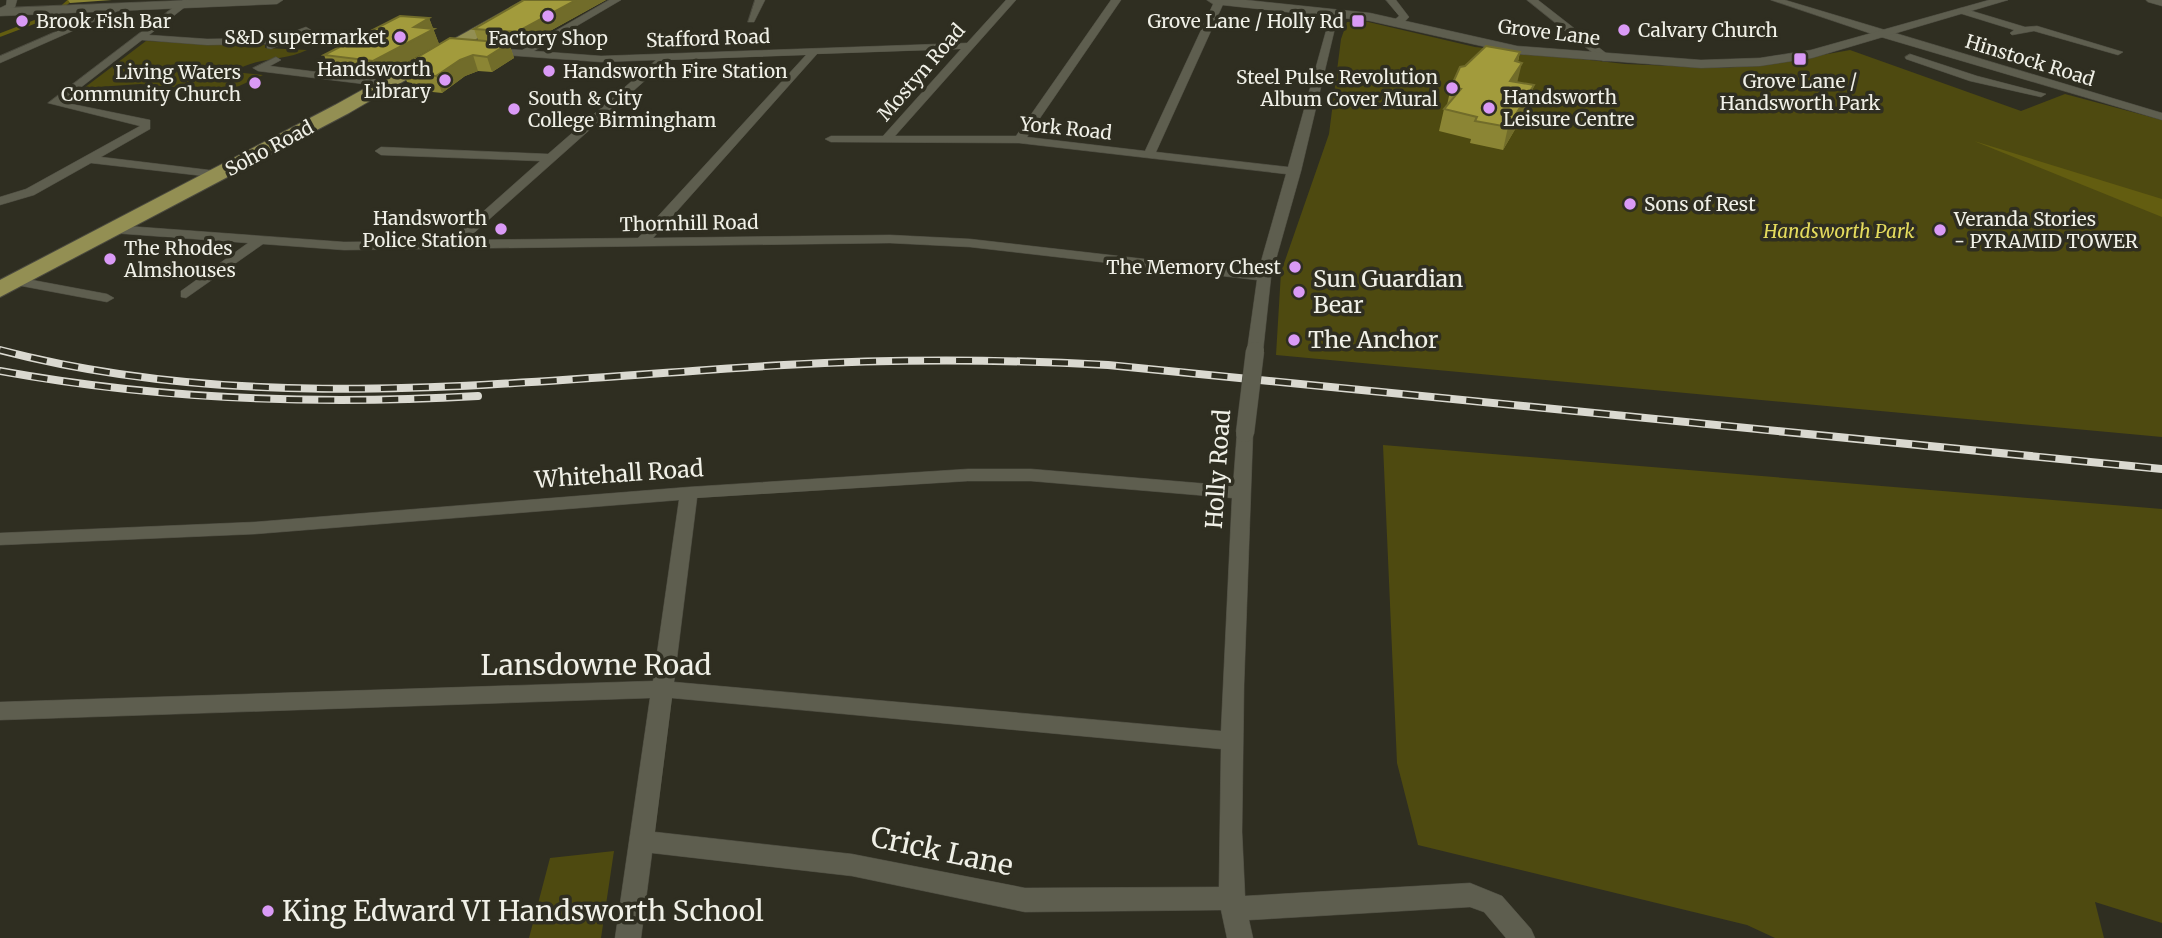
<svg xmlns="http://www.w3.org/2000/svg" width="2162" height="938" viewBox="0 0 2162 938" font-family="Merriweather,serif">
  <rect width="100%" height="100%" fill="#2f2e21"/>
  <g fill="#4e4a10">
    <polygon points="1364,21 1475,47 1625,64 1720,68 1767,65 1850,50 2021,111 2065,94 2162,120 2162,437 1276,355 1281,272 1329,134 1341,39 1347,22"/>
    <path d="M146,41L265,45V48L307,50C283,62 257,56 234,72L263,75L226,92L140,84L84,88Z"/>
    <polygon points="1383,445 2162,509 2162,923 2095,902 2104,938 1775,938 1747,925 1418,845 1397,763"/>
    <polygon points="614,851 601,938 529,938 550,858"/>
  </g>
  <polygon fill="#635d10" points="1974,141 2162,199 2162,217"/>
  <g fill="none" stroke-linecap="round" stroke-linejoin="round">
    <g stroke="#635d10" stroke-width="3.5">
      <polyline points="60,9 70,0"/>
      <polyline points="0,35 50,16"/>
    </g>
    <g stroke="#4b4a3f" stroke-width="1">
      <g id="minor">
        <polygon points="7,0 17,0 15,7 0,15 0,8 6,5"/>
        <polygon points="183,0 194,0 149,35 207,39 276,38 306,27 311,30 271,49 267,48 267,44 207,45 142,40 62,102 150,120 150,129 101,157 217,171 223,175 221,178 91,163 34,195 0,205 0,197 26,189 140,126 48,103"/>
        <path d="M609,0H621L534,51L601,56L967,43L1006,0H1016L895,136H1016L1111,0H1121L1027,137L1145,151L1215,0H1225L1156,152L1288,167L1331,13L1339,11L1301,171L1271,277L1263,351L1255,356L1247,351L1257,280L970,247L890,243L344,250L263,244L186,298L181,297V291L248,243L113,233L106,229L113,225L344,242L450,241L540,161L381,155L375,151L381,147L548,154L656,60L601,62L490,54L485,51L490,48L522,50ZM961,49L883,136H831L825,139L831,142L1019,143L1286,174L1258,272L970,239L890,235L653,238L817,54ZM806,55L638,238L466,240L668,60Z"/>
        <polygon points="755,0 765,0 754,22 748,22"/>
        <path d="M1386,0H1396L1409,17C1405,22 1399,27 1393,25V21L1399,16Z"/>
        <polygon points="1527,0 1538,0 1611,57 1611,61 1603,61"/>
        <polygon points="1771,0 1785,0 2162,113 2162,120 1881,37"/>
        <polygon points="2146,0 2162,0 2162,6 2148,2"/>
        <polygon points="117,5 120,6 120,10 0,63 0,56"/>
        <polygon points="1962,8 2025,27 2037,26 2123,52 2118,55 2034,31 2012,35 2010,33 2014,30 1959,13 1959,9"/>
        <polygon points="1910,54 1977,76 2046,94 2041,97 1970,81 1906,59 1905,57"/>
        <polygon points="276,57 281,60 270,66 388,81 393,84 388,87 258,71 253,68"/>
        <polygon points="16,277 107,294 114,298 107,302 11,284 11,278"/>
        <path d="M1245,428L1253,433L1244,685L1242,832L1245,896L1470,883L1502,896L1531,929L1535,938H1506L1484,912L1470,907L1249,920L1253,938H1227L1221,910L1025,912L852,876L652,853L641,938H615L650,698L0,720V702L653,681L679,500L255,534L0,545V533L255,522L689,487L968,469H1031L1233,486L1237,433ZM968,481H1031L1232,498L1221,731L674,682L697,498ZM672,698L1221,749L1219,887L1025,888L852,854L655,832Z"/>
      </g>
    </g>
    <g stroke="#4b4a3f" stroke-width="1">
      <g id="tertiary">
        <polygon points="194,0 283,0 277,4 0,16 0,8"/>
        <polygon points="1207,0 1246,0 1370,13 1517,46 1701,60 1760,58 1811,50 1989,0 2008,0 1812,58 1760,66 1701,68 1517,54 1370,21 1213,4"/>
      </g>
    </g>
    <g stroke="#4b4a3f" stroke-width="2">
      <polygon id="trunk" points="524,0 543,0 349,113 0,297 0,280 335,105"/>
    </g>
    <use href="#minor" fill="#5e5e4f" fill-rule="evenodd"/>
    <use href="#tertiary" fill="#5e5e4f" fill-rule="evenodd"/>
    <use href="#trunk" fill="#938f53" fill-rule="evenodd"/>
    <g stroke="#dad9d0" stroke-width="8">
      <g id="rail">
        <path d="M0,350C256,417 524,380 784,365C893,359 1000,359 1108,365L2162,469"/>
        <path d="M0,371C159,400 317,405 478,396"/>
      </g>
    </g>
    <use href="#rail" stroke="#2f2e21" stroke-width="5" stroke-dasharray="16" stroke-linecap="butt"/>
    <g stroke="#4b4a3f" stroke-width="19" stroke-linecap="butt">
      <polyline id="minor-bridge" points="1245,433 1255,351"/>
    </g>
    <use href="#minor-bridge" stroke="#5e5e4f" stroke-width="18"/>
  </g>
  <g fill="#8b8534">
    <polygon points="68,0 112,0 70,3"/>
    <polygon points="524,0 606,0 521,47 510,46 514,58 492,72 478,71 465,76 442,93 414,90 412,83 407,82 401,67 478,40 474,29"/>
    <polygon points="429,18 439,44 380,77 330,71 324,55"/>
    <polygon points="1520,52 1518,62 1517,83 1534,85 1528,107 1503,150 1470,143 1471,139 1439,131 1444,109 1447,105 1451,87 1465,66"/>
  </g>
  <g fill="#716c2a">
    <polygon points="576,0 606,0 521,47 517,32"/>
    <polygon points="429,18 439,44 380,77 373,61 414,27"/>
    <polygon points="509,43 514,58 492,72 487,57"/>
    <polygon points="1520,52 1515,73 1522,63 1517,83 1505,102 1515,61"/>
    <polygon points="473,55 478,71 465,76 442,93 436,76 460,60"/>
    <polygon points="1534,85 1528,107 1503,150 1508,127"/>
  </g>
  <g fill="#a29b3c" stroke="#716c2a" stroke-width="2">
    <polygon points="524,0 576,0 517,32 474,29"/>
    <polygon points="400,16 429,18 414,27 434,29 373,61 324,55"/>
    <polygon points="450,38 509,43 487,57 473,55 460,60 436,76 408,74 417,69 401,67"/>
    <polygon points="1486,46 1520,52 1515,61 1522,63 1510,81 1534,85 1508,127 1475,121 1477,117 1444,109 1461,89 1451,87 1460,67 1465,66"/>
  </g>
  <g fill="#da9af6" stroke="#2f2e21" stroke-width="2.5">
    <circle cx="548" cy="16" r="7"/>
    <circle cx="22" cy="21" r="7"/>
    <rect x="1351" y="14" width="14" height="14" rx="3.5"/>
    <circle cx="1624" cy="30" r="7"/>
    <circle cx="400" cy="37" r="7"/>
    <rect x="1793" y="52" width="14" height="14" rx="3.5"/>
    <circle cx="549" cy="71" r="7"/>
    <circle cx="445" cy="80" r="7"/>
    <circle cx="255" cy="83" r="7"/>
    <circle cx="1452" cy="88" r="7"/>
    <circle cx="1489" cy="108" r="7"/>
    <circle cx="514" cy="109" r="7"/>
    <circle cx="1630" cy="204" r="7"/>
    <circle cx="501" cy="229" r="7"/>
    <circle cx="1940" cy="230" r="7"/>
    <circle cx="110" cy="259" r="7"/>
    <circle cx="1295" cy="267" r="7"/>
    <circle cx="1299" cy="292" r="7"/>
    <circle cx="1294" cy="340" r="7"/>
    <circle cx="268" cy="911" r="7"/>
  </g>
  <g text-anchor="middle" stroke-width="7" stroke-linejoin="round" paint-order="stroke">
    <g font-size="19" fill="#f0f0e7" stroke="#2f2e21" text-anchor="start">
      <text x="36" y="28">Brook Fish Bar</text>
      <text x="1344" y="28" text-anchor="end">Grove Lane / Holly Rd</text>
      <text x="1638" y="37">Calvary Church</text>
      <text x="386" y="44" text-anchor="end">S&amp;D supermarket</text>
      <text x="548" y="45" text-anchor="middle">Factory Shop</text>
      <text x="431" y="76" text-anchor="end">Handsworth<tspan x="431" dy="22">Library</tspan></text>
      <text x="563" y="78">Handsworth Fire Station</text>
      <text x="241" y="79" text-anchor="end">Living Waters<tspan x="241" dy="22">Community Church</tspan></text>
      <text x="1438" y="84" text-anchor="end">Steel Pulse Revolution<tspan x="1438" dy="22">Album Cover Mural</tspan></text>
      <text x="1800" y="88" text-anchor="middle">Grove Lane /<tspan x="1800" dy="22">Handsworth Park</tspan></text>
      <text x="1503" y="104">Handsworth<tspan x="1503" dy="22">Leisure Centre</tspan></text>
      <text x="528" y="105">South &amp; City<tspan x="528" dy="22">College Birmingham</tspan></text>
      <text x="1644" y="211">Sons of Rest</text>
      <text x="487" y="225" text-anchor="end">Handsworth<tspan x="487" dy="22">Police Station</tspan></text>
      <text x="1954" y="226">Veranda Stories<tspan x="1954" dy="22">- PYRAMID TOWER</tspan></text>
      <text x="124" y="255">The Rhodes<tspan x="124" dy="22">Almshouses</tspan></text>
      <text x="1281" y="274" text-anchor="end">The Memory Chest</text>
    </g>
    <g font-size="19" fill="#f0f0e7" stroke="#2f2e21">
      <text transform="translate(1549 32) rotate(7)" y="7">Grove Lane</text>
      <text transform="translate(708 38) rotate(-2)" y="7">Stafford Road</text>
      <text transform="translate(2030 60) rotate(17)" y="7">Hinstock Road</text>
      <text transform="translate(921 72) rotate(-49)" y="7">Mostyn Road</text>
      <text transform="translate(1066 128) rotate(6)" y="7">York Road</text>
      <text transform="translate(269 148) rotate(-28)" y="7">Soho Road</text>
      <text transform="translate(689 223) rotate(-1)" y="7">Thornhill Road</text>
    </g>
    <g font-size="19" font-style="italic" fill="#e4db5d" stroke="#2f2e21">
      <text x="1839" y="238">Handsworth Park</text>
    </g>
    <g font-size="23" fill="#f0f0e7" stroke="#2f2e21" text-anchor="start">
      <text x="1313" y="287">Sun Guardian<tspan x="1313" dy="26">Bear</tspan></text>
      <text x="1308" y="348">The Anchor</text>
    </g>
    <g font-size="23" fill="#f0f0e7" stroke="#2f2e21">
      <text transform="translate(1218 469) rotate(-86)" y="8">Holly Road</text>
      <text transform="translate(619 474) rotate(-4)" y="8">Whitehall Road</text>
    </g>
    <g font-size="28" fill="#f0f0e7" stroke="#2f2e21">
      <text x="596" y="675">Lansdowne Road</text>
      <text transform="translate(942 851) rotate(12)" y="10">Crick Lane</text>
    </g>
    <g font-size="28" fill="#f0f0e7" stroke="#2f2e21" text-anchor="start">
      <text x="282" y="921">King Edward VI Handsworth School</text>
    </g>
  </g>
</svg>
